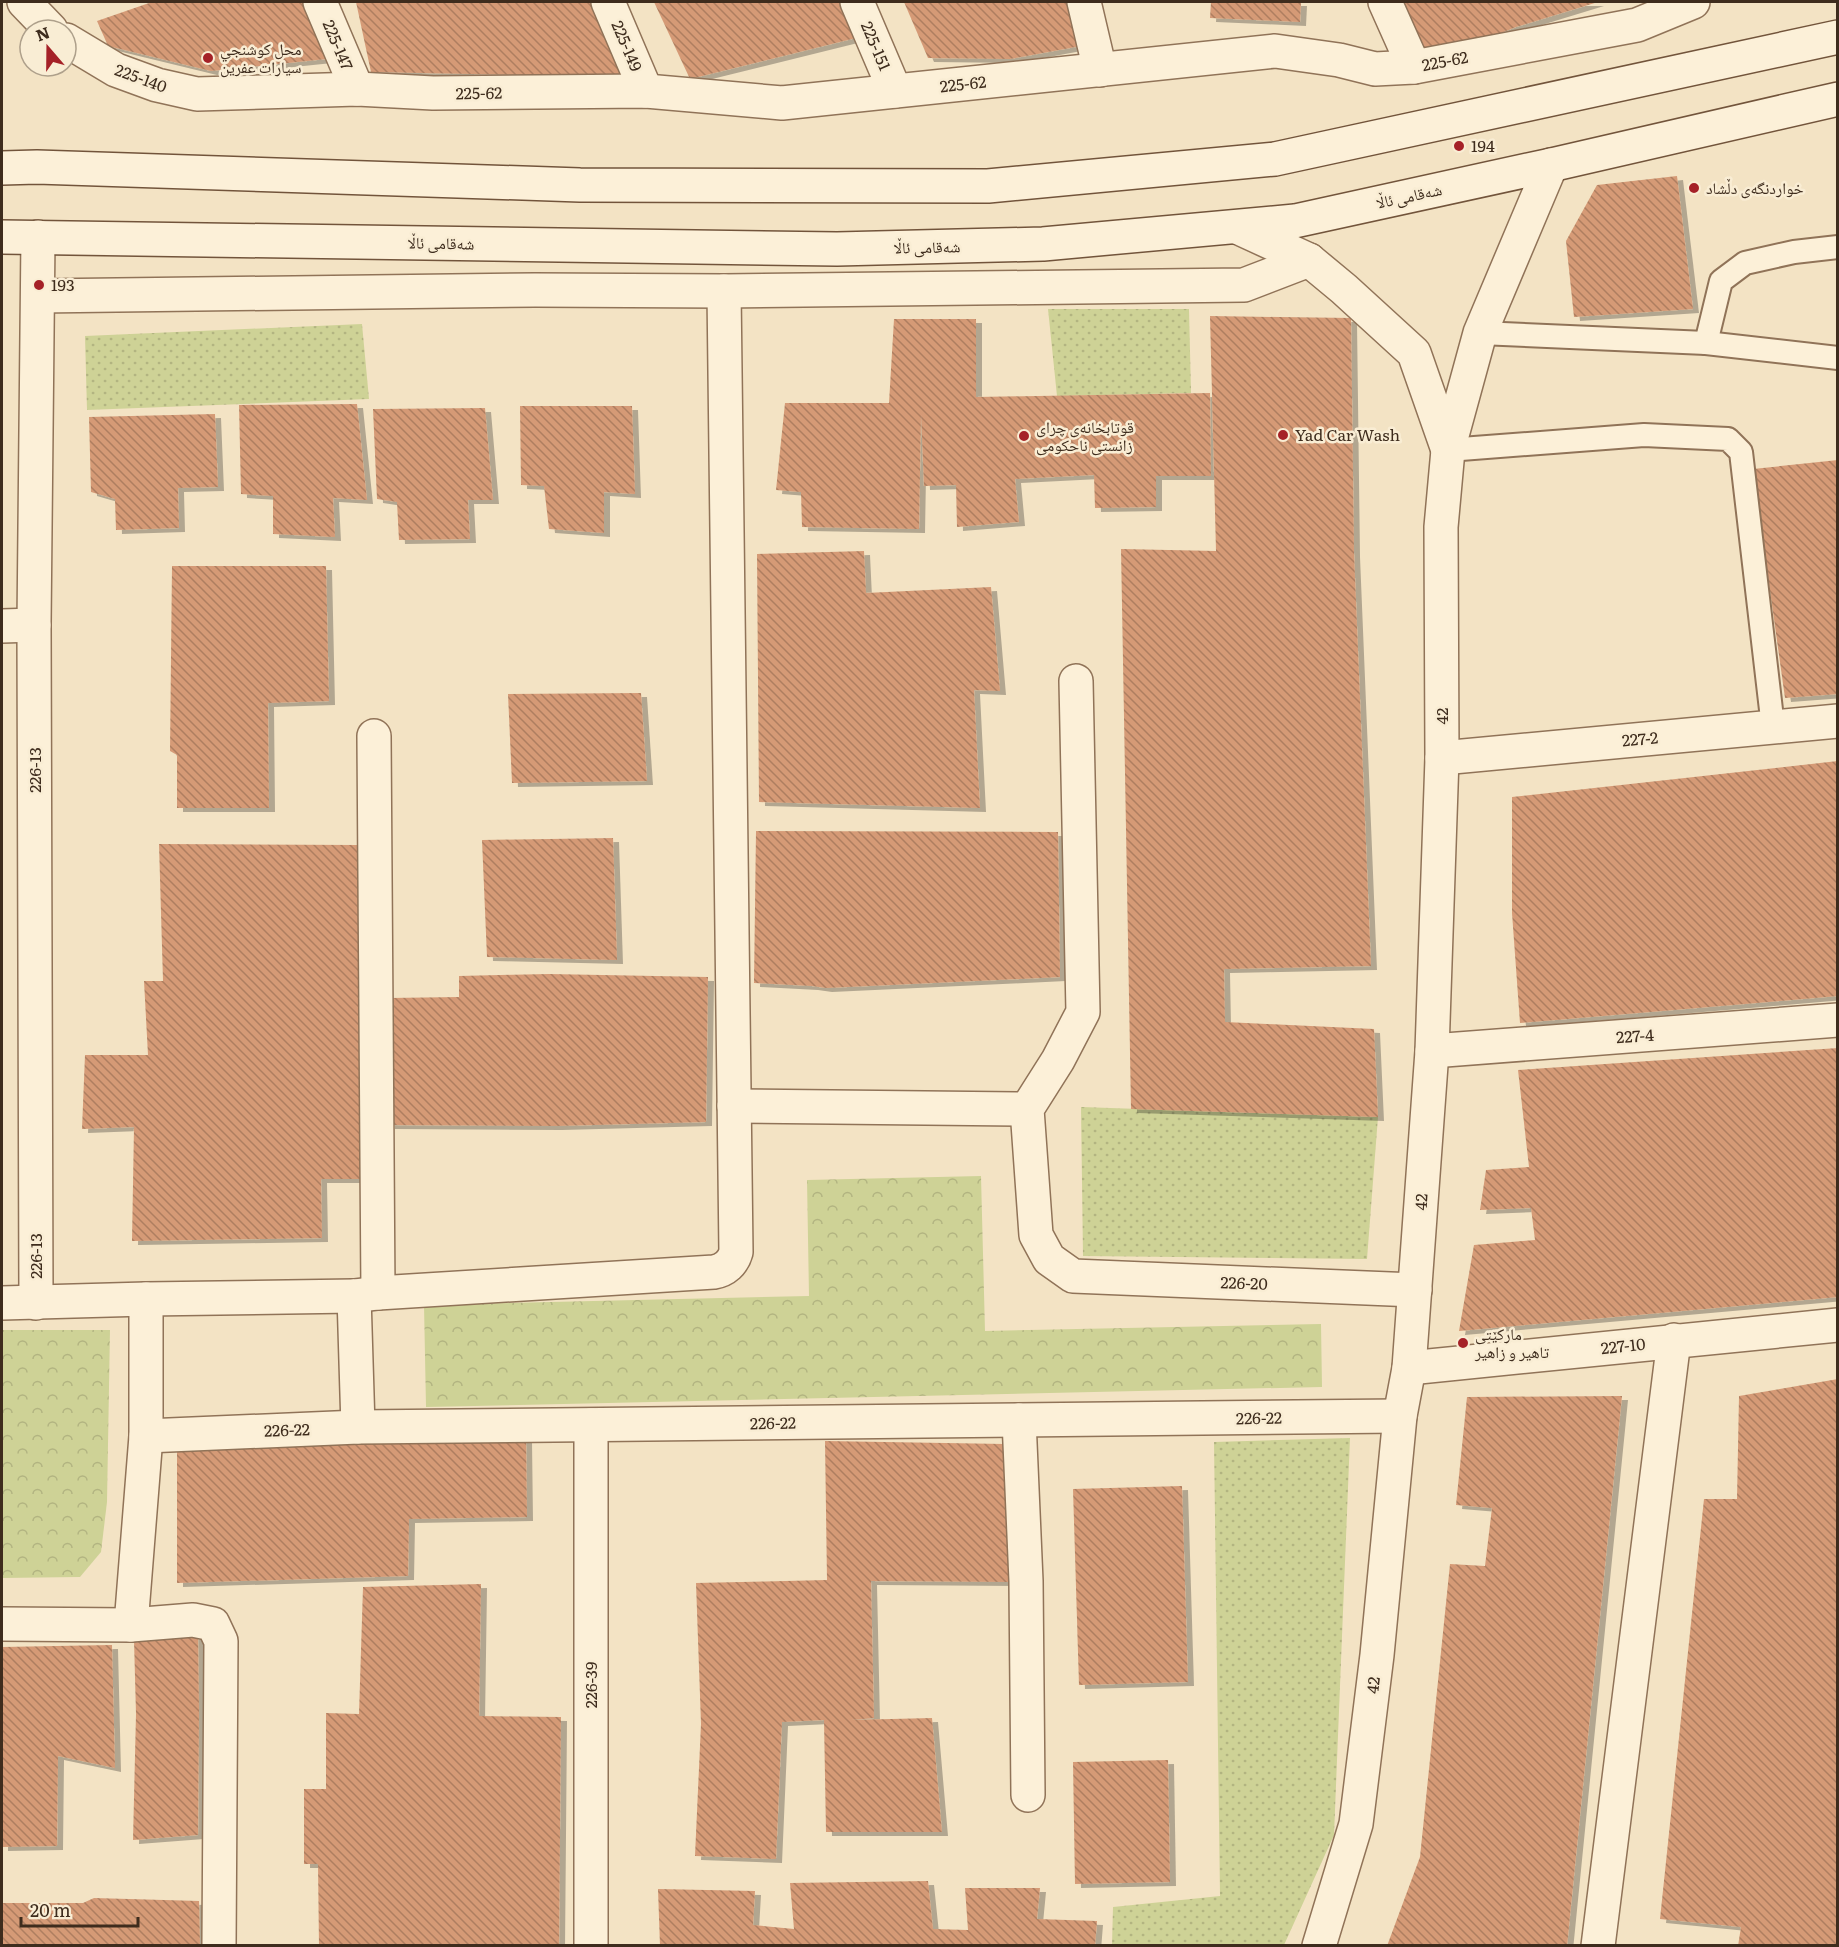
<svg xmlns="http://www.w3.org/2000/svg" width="1839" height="1947" viewBox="0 0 1839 1947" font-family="Literata,'Noto Naskh Arabic',serif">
  <defs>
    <pattern id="grass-dots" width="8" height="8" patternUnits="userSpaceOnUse" patternTransform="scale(1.5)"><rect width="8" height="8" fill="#ced296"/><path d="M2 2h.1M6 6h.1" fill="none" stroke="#b2b481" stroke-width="1.8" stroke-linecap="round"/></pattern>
    <pattern id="park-crowns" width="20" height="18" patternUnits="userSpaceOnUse" patternTransform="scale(1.5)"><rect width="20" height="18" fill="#ced296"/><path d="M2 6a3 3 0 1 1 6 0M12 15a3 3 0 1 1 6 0" fill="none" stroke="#b2b481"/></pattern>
    <pattern id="building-back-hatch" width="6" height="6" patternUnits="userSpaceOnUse" patternTransform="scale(1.5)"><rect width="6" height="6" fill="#d59a76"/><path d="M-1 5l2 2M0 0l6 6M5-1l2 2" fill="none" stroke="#ae7e60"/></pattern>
    <filter id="shadow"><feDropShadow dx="6" dy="4" stdDeviation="0" flood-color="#0004"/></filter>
  </defs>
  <rect width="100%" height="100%" fill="#f3e3c4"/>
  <g fill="url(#grass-dots)">
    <polygon points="1048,309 1189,309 1191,393 1057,396"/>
    <polygon points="362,324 369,399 87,410 85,336"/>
    <polygon points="1081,1107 1378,1117 1367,1259 1083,1256"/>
    <polygon points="1350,1438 1334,1835 1284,1945 1112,1945 1113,1907 1220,1896 1214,1442"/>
  </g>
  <g fill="url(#park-crowns)">
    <polygon points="981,1176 985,1331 1321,1324 1322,1387 426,1407 424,1305 809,1296 807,1180"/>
    <polygon points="2,1330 110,1330 107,1502 101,1552 80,1577 2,1578"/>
  </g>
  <g fill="url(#building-back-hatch)" filter="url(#shadow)">
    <polygon points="152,2 313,2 336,58 211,71 108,46 97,21"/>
    <polygon points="356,2 593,2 627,77 371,72"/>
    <polygon points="654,2 849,2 864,36 690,79"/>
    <polygon points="904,2 1072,2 1081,46 1010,59 928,58"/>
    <polygon points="1211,2 1301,2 1300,22 1210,18"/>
    <polygon points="1399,2 1598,2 1516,27 1436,59 1424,55"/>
    <polygon points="1677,176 1693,309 1574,317 1566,241 1597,185"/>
    <polygon points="1210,316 1351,318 1354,553 1371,966 1224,969 1225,1022 1374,1029 1378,1117 1131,1109 1121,549 1216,551"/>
    <polygon points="894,319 976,319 976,397 1210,393 1211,476 1156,476 1156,507 1095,508 1094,475 1015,479 1019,522 957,527 956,485 924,486 921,414 919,529 802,527 801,492 776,490 785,403 889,403"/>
    <polygon points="357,404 367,500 333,498 335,537 273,534 273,496 241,494 239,405"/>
    <polygon points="520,406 632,406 635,494 604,492 604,533 549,529 544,486 521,485"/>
    <polygon points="485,408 493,500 468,500 470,539 399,540 397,502 377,499 373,409"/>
    <polygon points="215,414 218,487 178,488 179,528 116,530 115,499 91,492 89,417"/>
    <polygon points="1838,460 1838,694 1785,698 1753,469"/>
    <polygon points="864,551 866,593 991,587 1000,691 974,690 980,808 759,802 757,554"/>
    <polygon points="172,566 326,566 329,701 268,703 269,808 177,808 177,755 170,751"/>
    <polygon points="641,693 647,781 512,783 508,694"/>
    <polygon points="1838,761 1838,996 1520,1023 1512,913 1512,797"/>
    <polygon points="756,831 1058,832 1060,977 826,988 812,986 754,983"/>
    <polygon points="613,838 617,960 487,957 482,840"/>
    <polygon points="159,844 359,845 364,1052 359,1122 362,1179 321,1179 322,1238 132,1241 134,1127 82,1129 85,1055 148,1055 144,981 163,981"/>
    <polygon points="549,974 708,977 706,1122 556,1126 389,1125 389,998 459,997 459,976"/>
    <polygon points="1838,1048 1838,1297 1459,1331 1474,1245 1535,1240 1531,1208 1480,1210 1486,1170 1529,1167 1518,1070"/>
    <polygon points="1838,1379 1838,1946 1738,1946 1741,1927 1660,1919 1704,1499 1737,1499 1739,1396"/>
    <polygon points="1622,1396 1567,1946 1387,1946 1420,1857 1450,1564 1485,1566 1492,1508 1456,1505 1467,1397"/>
    <polygon points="526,1437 527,1517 409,1519 408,1576 177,1583 177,1447"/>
    <polygon points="825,1441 1005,1444 1013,1582 871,1581 874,1718 851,1720 932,1718 942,1832 826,1832 824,1720 782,1722 776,1859 695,1856 701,1724 696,1583 827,1580"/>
    <polygon points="1182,1486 1188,1682 1079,1685 1073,1489"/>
    <polygon points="481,1584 479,1716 561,1717 559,1946 319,1946 318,1864 304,1864 304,1789 326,1789 326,1713 359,1714 363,1587"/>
    <polygon points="198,1635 199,1710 198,1835 133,1840 136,1714 134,1640"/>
    <polygon points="112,1645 115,1768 58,1756 57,1846 2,1847 2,1647"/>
    <polygon points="1168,1760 1170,1882 1075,1884 1073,1762"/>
    <polygon points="928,1881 933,1929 968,1930 965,1888 1040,1888 1037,1919 1097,1921 1095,1946 660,1946 658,1889 755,1891 753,1925 794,1929 790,1883"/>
    <polygon points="94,1898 199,1901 200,1946 2,1946 2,1903 83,1903"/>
  </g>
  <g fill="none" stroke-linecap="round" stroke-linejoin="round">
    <g stroke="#907358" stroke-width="26">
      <g id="service">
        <polyline points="1480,333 1706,343 1838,358"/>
        <polyline points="1706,343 1721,281 1745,263 1794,252 1838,247"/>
        <polyline points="1448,450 1644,435 1728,439 1741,452 1773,727"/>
      </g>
    </g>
    <g stroke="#907358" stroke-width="36">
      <g id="minor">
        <polyline points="24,2 51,30"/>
        <polyline points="320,2 357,89"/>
        <polyline points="608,2 646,91"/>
        <polyline points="857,2 895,91"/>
        <polyline points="1084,2 1100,70"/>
        <polyline points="1385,2 1414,67"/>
        <polyline points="66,40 116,70 157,85 197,94 357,89 433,93 646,91 782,103 1275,51 1339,60 1375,69 1414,67 1637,25 1693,2"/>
        <polyline points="1239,228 1309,260 1344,289 1414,353 1448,450"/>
        <polyline points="38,296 535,290 724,291 1244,285 1309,260"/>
        <polyline points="2,626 34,625"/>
        <polyline points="1076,681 1083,1012 1058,1060 1027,1109 1036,1235 1049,1259 1073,1276 1415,1290"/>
        <polyline points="374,736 378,1293"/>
        <polyline points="1442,758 1838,721"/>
        <polyline points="1432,1051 1838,1020"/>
        <polyline points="734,1106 1027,1109"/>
        <polyline points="354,1296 358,1427"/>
        <path d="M2,1303L146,1299L354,1296L378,1293L714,1272C725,1270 733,1263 736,1252L724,291"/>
        <polyline points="36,1303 34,625 38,237"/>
        <polyline points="1409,1368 1838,1325"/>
        <polyline points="1019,1420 1026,1581 1028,1795"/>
        <polyline points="146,1436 358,1427 1400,1416"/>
        <polyline points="2,1624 131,1625 193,1620 213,1624 221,1641 219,1946"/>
        <polyline points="131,1625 146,1436 146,1299"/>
        <polyline points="591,1946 591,1425"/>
        <polyline points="1319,1946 1356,1824 1377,1655 1400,1416 1409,1368 1432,1051 1442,758 1441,527 1448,450 1480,333 1551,165"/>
        <polyline points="1598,1946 1674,1340"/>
      </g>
    </g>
    <g stroke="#72543b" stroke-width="36">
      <g id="secondary">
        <polyline points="2,168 37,167 580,185 988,186 1275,159 1838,37"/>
        <polyline points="2,237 837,249 1043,244 1295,221 1551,165 1838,99"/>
      </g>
    </g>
    <use href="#service" stroke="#fcf0d8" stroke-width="22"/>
    <use href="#minor" stroke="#fcf0d8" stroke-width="33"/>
    <use href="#secondary" stroke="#fcf0d8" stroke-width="33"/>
  </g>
  <g fill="#a52127" stroke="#f9edd4" stroke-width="2">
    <circle cx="208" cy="58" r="6"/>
    <circle cx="1459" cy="146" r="6"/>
    <circle cx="1694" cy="188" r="6"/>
    <circle cx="39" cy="285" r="6"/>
    <circle cx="1283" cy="435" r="6"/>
    <circle cx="1024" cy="436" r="6"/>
    <circle cx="1463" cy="1343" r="6"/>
  </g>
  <g text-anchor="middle" stroke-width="5" stroke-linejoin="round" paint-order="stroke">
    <g font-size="16" fill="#3e2c1d" stroke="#f9edd4">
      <text transform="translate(338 45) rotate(67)" y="6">225-147</text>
      <text transform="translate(627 46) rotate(67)" y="6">225-149</text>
      <text transform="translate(876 46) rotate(67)" y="6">225-151</text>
      <text transform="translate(1445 61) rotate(-11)" y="6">225-62</text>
      <text transform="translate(141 78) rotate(20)" y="6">225-140</text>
      <text transform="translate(963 84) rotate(-6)" y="6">225-62</text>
      <text transform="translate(479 93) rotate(-1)" y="6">225-62</text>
      <text transform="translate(1409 196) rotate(-12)" y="6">شه‌قامی ئاڵا</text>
      <text transform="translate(441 243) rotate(1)" y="6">شه‌قامی ئاڵا</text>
      <text transform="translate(927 247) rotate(-1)" y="6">شه‌قامی ئاڵا</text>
      <text transform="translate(1442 716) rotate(-90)" y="6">42</text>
      <text transform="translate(1640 739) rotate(-5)" y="6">227-2</text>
      <text transform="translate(35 770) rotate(-90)" y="6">226-13</text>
      <text transform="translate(1635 1036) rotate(-4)" y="6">227-4</text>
      <text transform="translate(1421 1202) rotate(-86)" y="6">42</text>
      <text transform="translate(36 1256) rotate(-90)" y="6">226-13</text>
      <text transform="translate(1244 1283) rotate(2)" y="6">226-20</text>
      <text transform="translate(1623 1346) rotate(-6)" y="6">227-10</text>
      <text transform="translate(1259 1418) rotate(-1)" y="6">226-22</text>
      <text transform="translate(773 1423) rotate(-1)" y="6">226-22</text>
      <text transform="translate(287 1430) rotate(-2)" y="6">226-22</text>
      <text transform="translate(591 1685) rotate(-90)" y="6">226-39</text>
      <text transform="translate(1373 1685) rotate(-83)" y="6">42</text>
    </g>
    <g font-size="16" fill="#3e2c1d" stroke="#f9edd4" text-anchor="start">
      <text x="220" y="55">محل كوشنجي<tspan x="220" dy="18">سيارات عفرين</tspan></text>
      <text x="1471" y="152">194</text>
      <text x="1706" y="194">خواردنگەی دڵشاد</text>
      <text x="51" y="291">193</text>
      <text x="1036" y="433">قوتابخانەی چرای<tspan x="1036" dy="18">زانستی ناحکومی</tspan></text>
      <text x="1295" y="441">Yad Car Wash</text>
      <text x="1475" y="1340">ماركێتی<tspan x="1475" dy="18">تاهیر و زاهیر</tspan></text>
    </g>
  </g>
  <rect width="1839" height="1947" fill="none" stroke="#3e2c1d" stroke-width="6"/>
  <g transform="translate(48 48) rotate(340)"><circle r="28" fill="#f9edd4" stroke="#aea08b" stroke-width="1.5"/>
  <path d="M0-4.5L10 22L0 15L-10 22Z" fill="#a52127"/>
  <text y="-9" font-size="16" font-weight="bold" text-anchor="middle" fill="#3e2c1d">N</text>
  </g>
  <path d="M21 1917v9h117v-9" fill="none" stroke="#3e2c1d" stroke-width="3"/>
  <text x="30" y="1917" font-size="18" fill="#3e2c1d" stroke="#f9edd4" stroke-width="4.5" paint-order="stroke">20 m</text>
</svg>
